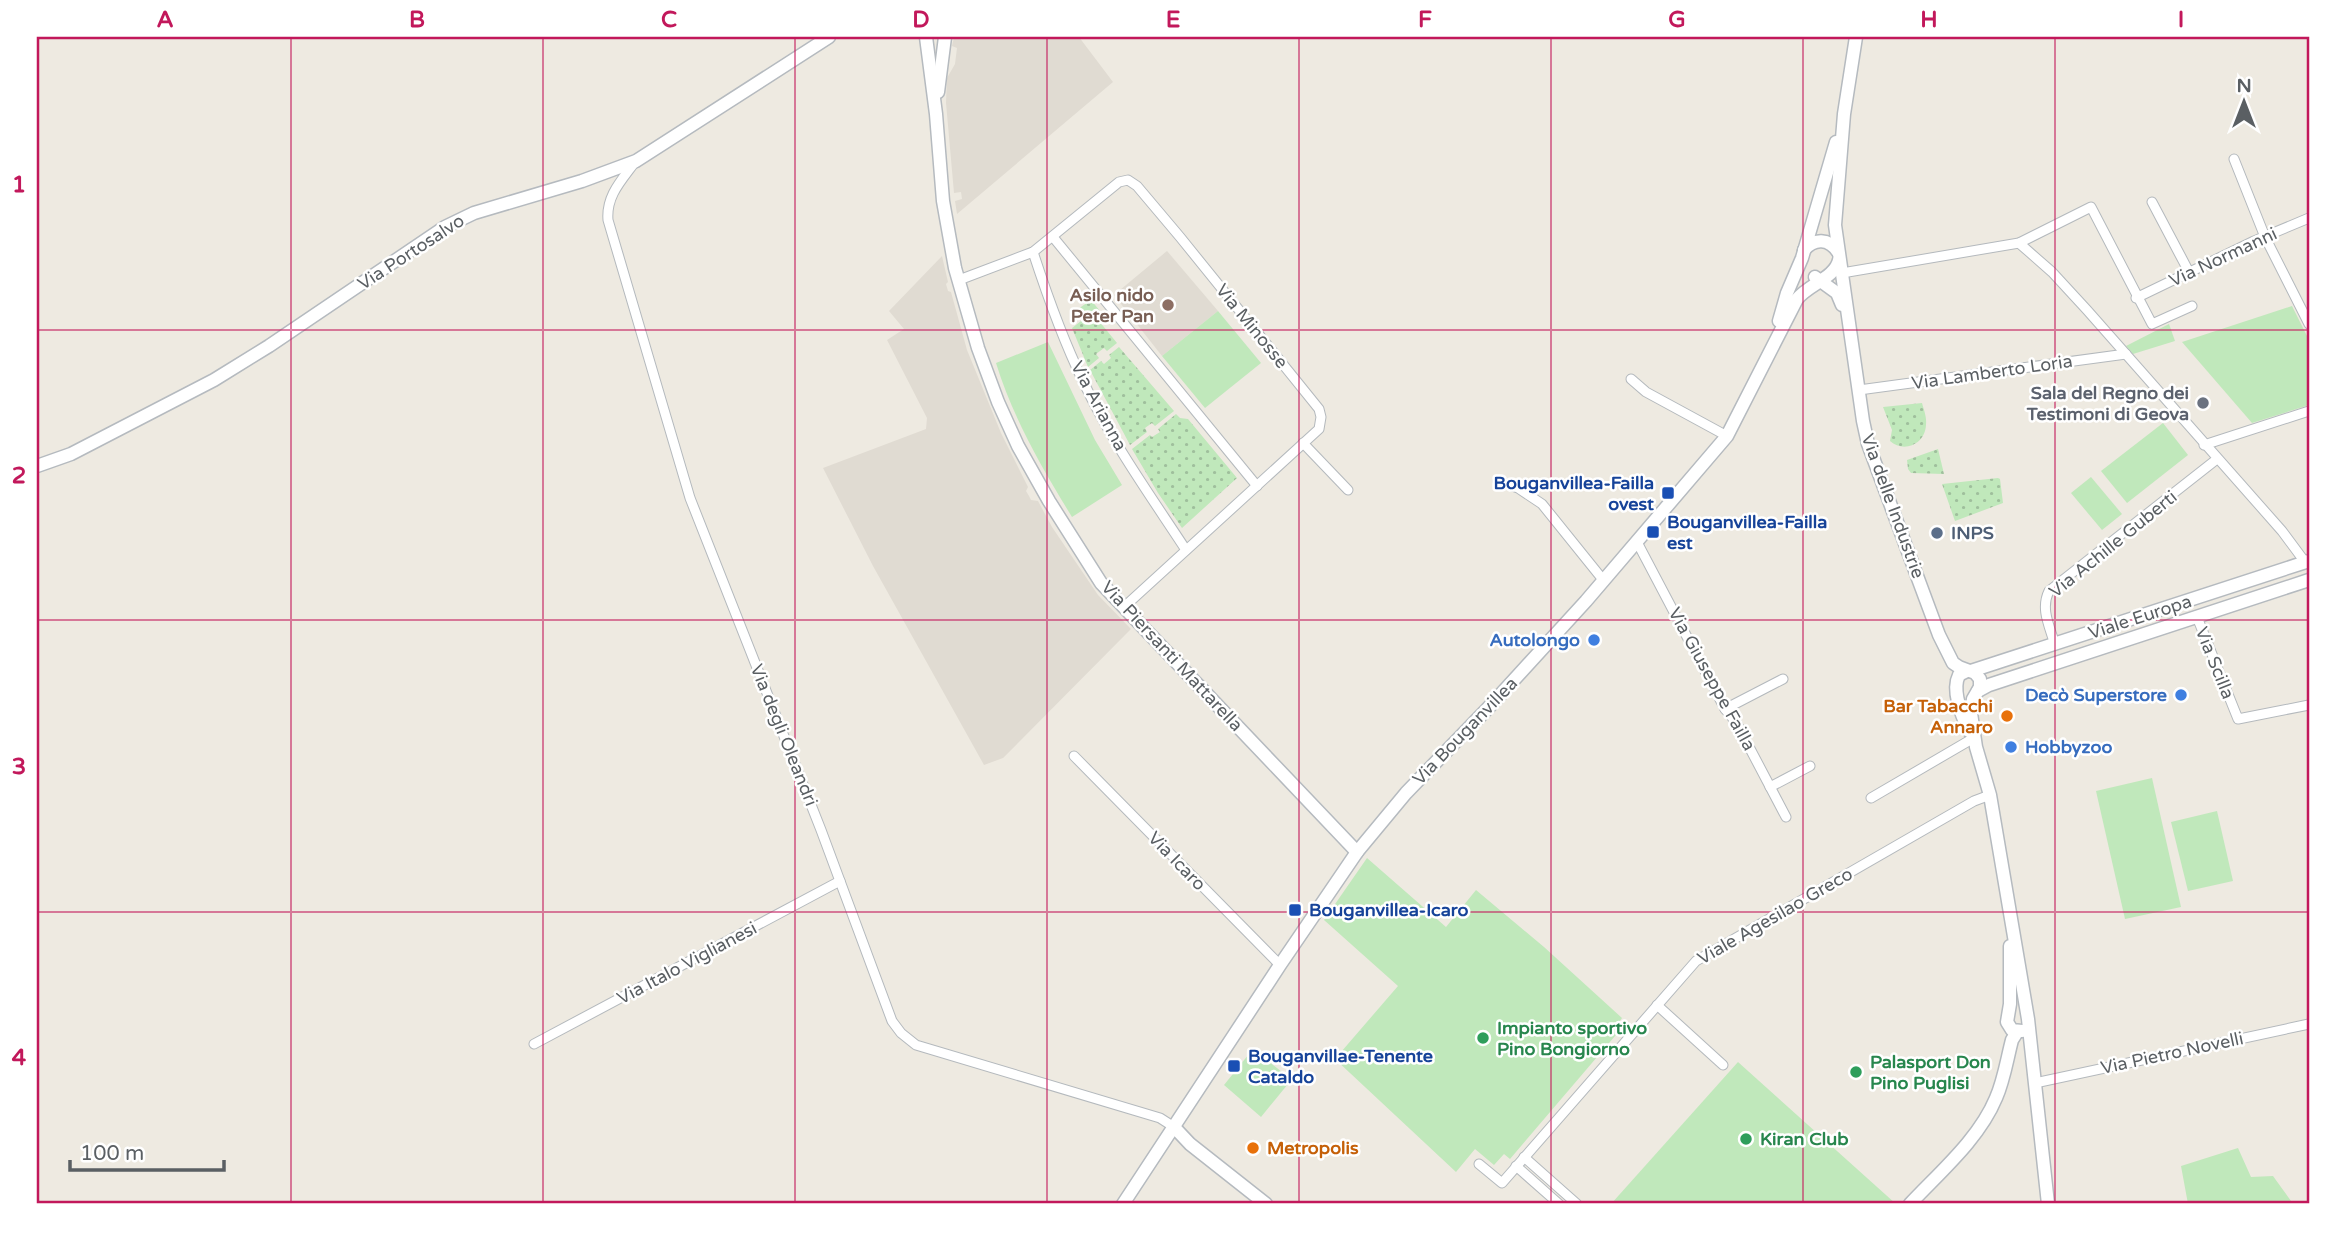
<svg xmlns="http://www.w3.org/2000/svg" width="2346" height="1241" viewBox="0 0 2346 1241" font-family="'Varela Round',sans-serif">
  <defs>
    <pattern id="garden-dots" width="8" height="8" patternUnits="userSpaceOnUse" patternTransform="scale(1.75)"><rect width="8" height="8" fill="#c0e8bb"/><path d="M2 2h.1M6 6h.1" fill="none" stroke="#9fbf9c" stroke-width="1.8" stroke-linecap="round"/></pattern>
  </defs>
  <rect width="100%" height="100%" fill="#eeeae1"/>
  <g fill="#e0dbd2">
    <polygon points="954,37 1079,37 1113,82 957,214 955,201 962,199 961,192 954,193 946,103 947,78 955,64 957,48 952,46"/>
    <polygon points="1167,251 1218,311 1162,356 1114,295"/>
    <polygon points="942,256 948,282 946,284 948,291 951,292 967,350 1001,433 1028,487 1026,491 1029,496 1031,500 1038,501 1052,527 1098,595 1131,629 1003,758 984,765 873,566 823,468 926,429 927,418 887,340 904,329 889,311"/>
  </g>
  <g fill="#c0e8bb">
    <polygon points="2292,306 2309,340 2309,405 2252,423 2182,342"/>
    <polygon points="1218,311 1261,363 1205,408 1162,356"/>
    <polygon points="2169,324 2175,341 2133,354 2126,346"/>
    <path d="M1048,342L1095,440L1122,485L1072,517C1042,468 1013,418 996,363Z"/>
    <polygon points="2163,423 2188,455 2127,503 2101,471"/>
    <polygon points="2091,477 2122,514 2102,530 2071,493"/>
    <polygon points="2152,778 2181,907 2125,919 2096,791"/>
    <polygon points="2217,811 2233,881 2188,891 2171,822"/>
    <polygon points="1367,858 1446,927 1476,890 1544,947 1622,1018 1617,1025 1621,1029 1510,1159 1504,1154 1494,1165 1475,1149 1456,1172 1335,1059 1398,986 1324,920"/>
    <polygon points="1253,1049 1287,1076 1288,1084 1261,1117 1224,1085"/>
    <polygon points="1738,1062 1896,1204 1611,1204"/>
    <polygon points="2238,1148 2251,1177 2273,1176 2291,1201 2304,1202 2305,1204 2188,1204 2181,1166"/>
  </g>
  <g fill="url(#garden-dots)">
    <polygon points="1091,300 1100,311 1099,321 1117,343 1107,351 1104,348 1096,354 1099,358 1088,367 1072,328 1085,318 1078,309"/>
    <polygon points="1119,347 1174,411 1155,426 1152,423 1145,428 1147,432 1130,445 1090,370 1101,361 1104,364 1111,358 1109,355"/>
    <path d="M1922,403C1924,410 1927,418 1926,425C1925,445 1903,453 1890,441L1892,430L1883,407Z"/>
    <polygon points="1176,414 1180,418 1188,419 1237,478 1182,528 1158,493 1132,449 1150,435 1152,437 1160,432 1158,429"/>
    <polygon points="1938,449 1944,474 1911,473 1908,469 1907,460"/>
    <polygon points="1998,478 2000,479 2003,503 1955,521 1942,484"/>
  </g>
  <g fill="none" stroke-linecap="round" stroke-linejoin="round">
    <g stroke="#b4b9bd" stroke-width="11">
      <g id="street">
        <polyline points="2234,159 2265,237 2309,324"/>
        <path d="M635,162C621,181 606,196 608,220L690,498L821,830L892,1021L901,1033L916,1045L1160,1118L1174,1127"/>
        <polyline points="2152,202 2189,272"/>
        <polyline points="1053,237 1257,486"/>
        <polyline points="2019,243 2052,272 2087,310 2282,531 2305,562"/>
        <path d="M1033,252C1047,295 1063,340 1083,381C1111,441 1150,495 1186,550"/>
        <polyline points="1842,273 2019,243 2091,207 2152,324 2192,306"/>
        <polyline points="959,280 1033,252 1119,182 1128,180 1137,186 1180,237 1319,409 1321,417 1319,429 1124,607"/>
        <polyline points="2136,298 2254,241 2309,218"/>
        <polyline points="1631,379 1646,392 1727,436"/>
        <polyline points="1859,390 2126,354"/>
        <polyline points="1303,443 1348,490"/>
        <polyline points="2204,445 2309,411"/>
        <polyline points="1498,481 1518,488 1542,504 1604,581"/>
        <polyline points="1637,542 1725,709 1736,722 1786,817"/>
        <polyline points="2197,617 2238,719 2309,705"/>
        <path d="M2055,645C2050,627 2040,609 2049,591L2217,459"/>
        <polyline points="1725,709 1783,679"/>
        <polyline points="1074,756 1280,965"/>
        <polyline points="1770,787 1810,766"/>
        <polyline points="1871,798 1972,739"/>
        <polyline points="1657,1005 1723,1065"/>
        <polyline points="534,1044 840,881"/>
        <polyline points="2035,1083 2309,1024"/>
        <polyline points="1524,1157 1577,1204"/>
        <polyline points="1479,1164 1502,1183 1696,961 1974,801 1990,795"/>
        <polyline points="1516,1166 1559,1204"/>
      </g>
    </g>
    <g stroke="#b5babf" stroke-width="15">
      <g id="secondary">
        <polyline points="926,37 936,114 943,201 955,268 978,348 998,402 1018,446 1049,501 1101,583 1357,852"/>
        <polyline points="1856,37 1844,114 1835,225 1863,421 1868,444 1939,635 1953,663 1959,667 1975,673 1980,679 1980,687 1973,699 1971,713 1976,747 1990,795 2028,1019 2048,1204"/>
        <polyline points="938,92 945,37"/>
        <path d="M1804,250C1814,238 1829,238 1838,252"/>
        <polyline points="1815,277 1837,293 1842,305"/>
        <polyline points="1779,321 1787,293 1802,258 1836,142"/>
        <polyline points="37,466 71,454 214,380 269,346 445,227 474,213 582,181 636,161 829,37"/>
        <path d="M1967,671L1959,675C1951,691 1962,716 1969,731"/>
        <polyline points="1971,671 2309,561"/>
        <polyline points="1978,691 1989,685 2309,580"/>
        <polyline points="2010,946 2010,1004 2007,1022 2012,1030 2022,1031"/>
        <polyline points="1174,1127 1190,1144 1266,1204"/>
        <path d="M1123,1204L1280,965L1357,852L1406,793L1491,705L1586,601L1727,436L1797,299C1809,284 1835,278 1839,260"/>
        <path d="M1910,1204C1940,1172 1979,1139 1996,1098C2004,1080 2007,1059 2012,1040L2017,1032"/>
      </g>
    </g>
    <use href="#street" stroke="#fff" stroke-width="9"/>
    <use href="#secondary" stroke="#fff" stroke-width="12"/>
  </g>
  <path fill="none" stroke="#c2185b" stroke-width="2" stroke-opacity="0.55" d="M291,37V1204M543,37V1204M795,37V1204M1047,37V1204M1299,37V1204M1551,37V1204M1803,37V1204M2055,37V1204M37,330H2309M37,620H2309M37,912H2309"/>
  <circle fill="#8d6e63" stroke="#fff" stroke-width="2.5" cx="1168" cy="305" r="7"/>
  <circle fill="#6b7280" stroke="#fff" stroke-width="2.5" cx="2203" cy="403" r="7"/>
  <g fill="#1a4fb4" stroke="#fff" stroke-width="2.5">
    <rect x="1661" y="486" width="14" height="14" rx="3.5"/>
    <rect x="1646" y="525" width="14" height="14" rx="3.5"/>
    <rect x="1288" y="903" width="14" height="14" rx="3.5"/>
    <rect x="1227" y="1059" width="14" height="14" rx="3.5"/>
  </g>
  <circle fill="#5c6f8a" stroke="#fff" stroke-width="2.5" cx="1937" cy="533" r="7"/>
  <g fill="#3f7fe0" stroke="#fff" stroke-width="2.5">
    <circle cx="1594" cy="640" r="7"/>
    <circle cx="2181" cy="695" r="7"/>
    <circle cx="2011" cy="747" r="7"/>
  </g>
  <g fill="#e8710a" stroke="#fff" stroke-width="2.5">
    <circle cx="2007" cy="716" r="7"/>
    <circle cx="1253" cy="1148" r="7"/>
  </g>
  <g fill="#2e9e5b" stroke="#fff" stroke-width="2.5">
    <circle cx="1483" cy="1038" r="7"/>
    <circle cx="1856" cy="1072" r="7"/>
    <circle cx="1746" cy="1139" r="7"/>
  </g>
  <g text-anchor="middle" stroke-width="5" stroke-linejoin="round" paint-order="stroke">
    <g font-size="18" fill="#5a5f63" stroke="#fff">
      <text transform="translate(411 252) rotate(-33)" y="6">Via Portosalvo</text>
      <text transform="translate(2223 257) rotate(-25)" y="6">Via Normanni</text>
      <text transform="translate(1252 326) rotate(51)" y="6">Via Minosse</text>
      <text transform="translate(1992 372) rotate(-8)" y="6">Via Lamberto Loria</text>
      <text transform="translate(1099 406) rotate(62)" y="6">Via Arianna</text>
      <text transform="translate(1893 506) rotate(70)" y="6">Via delle Industrie</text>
      <text transform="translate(2113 544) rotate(-39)" y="6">Via Achille Guberti</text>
      <text transform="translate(2140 617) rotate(-18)" y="6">Viale Europa</text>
      <text transform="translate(1172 656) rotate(47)" y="6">Via Piersanti Mattarella</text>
      <text transform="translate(2215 663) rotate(68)" y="6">Via Scilla</text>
      <text transform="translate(1712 679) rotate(61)" y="6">Via Giuseppe Failla</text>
      <text transform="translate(1465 731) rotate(-46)" y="6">Via Bouganvillea</text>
      <text transform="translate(784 735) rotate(68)" y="6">Via degli Oleandri</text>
      <text transform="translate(1177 861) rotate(46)" y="6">Via Icaro</text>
      <text transform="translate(1775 916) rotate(-30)" y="6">Viale Agesilao Greco</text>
      <text transform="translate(687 963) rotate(-28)" y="6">Via Italo Viglianesi</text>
      <text transform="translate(2172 1053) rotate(-12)" y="6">Via Pietro Novelli</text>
    </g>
    <g font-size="18" font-weight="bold" fill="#785e54" stroke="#fff" text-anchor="end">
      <text x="1154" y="301">Asilo nido<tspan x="1154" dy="21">Peter Pan</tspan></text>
    </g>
    <g font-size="18" font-weight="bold" fill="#5b616d" stroke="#fff" text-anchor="end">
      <text x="2189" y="399">Sala del Regno dei<tspan x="2189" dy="21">Testimoni di Geova</tspan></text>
    </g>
    <g font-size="18" font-weight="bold" fill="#164399" stroke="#fff" text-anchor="start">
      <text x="1654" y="489" text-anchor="end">Bouganvillea-Failla<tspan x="1654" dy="21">ovest</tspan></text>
      <text x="1667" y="528">Bouganvillea-Failla<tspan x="1667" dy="21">est</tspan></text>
      <text x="1309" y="916">Bouganvillea-Icaro</text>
      <text x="1248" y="1062">Bouganvillae-Tenente<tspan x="1248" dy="21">Cataldo</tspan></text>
    </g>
    <g font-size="18" font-weight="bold" fill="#4e5e75" stroke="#fff" text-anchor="start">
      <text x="1951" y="539">INPS</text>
    </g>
    <g font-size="18" font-weight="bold" fill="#366cbe" stroke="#fff" text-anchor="end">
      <text x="1580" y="646">Autolongo</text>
      <text x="2167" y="701">Decò Superstore</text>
      <text x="2025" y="753" text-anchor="start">Hobbyzoo</text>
    </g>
    <g font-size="18" font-weight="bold" fill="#c56008" stroke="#fff" text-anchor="end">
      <text x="1993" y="712">Bar Tabacchi<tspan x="1993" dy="21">Annaro</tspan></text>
      <text x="1267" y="1154" text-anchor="start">Metropolis</text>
    </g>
    <g font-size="18" font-weight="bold" fill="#27864d" stroke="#fff" text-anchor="start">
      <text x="1497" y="1034">Impianto sportivo<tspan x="1497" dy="21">Pino Bongiorno</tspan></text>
      <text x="1870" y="1068">Palasport Don<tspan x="1870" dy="21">Pino Puglisi</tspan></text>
      <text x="1760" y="1145">Kiran Club</text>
    </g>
  </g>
  <rect width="2346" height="1241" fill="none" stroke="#ffffff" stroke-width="77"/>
  <g transform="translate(2244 102)" stroke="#ffffff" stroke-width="5" paint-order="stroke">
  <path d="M0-5L12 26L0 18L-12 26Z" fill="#5a5f63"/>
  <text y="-10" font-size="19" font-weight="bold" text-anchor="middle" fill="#5a5f63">N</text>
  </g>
  <path d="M70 1160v10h154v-10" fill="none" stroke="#5a5f63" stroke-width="3.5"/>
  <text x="80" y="1160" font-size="21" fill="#5a5f63" stroke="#ffffff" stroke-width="5" paint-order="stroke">100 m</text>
  <rect x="38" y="38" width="2270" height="1164" fill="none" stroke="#c2185b" stroke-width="2.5"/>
  <g font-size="23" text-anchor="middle" font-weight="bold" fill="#c2185b">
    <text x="165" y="27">A</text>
    <text x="417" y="27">B</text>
    <text x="669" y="27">C</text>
    <text x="921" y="27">D</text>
    <text x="1173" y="27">E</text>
    <text x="1425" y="27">F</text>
    <text x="1677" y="27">G</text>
    <text x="1929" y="27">H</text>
    <text x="2181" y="27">I</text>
    <text x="19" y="192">1</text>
    <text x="19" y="483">2</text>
    <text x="19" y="774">3</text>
    <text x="19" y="1065">4</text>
  </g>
</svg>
